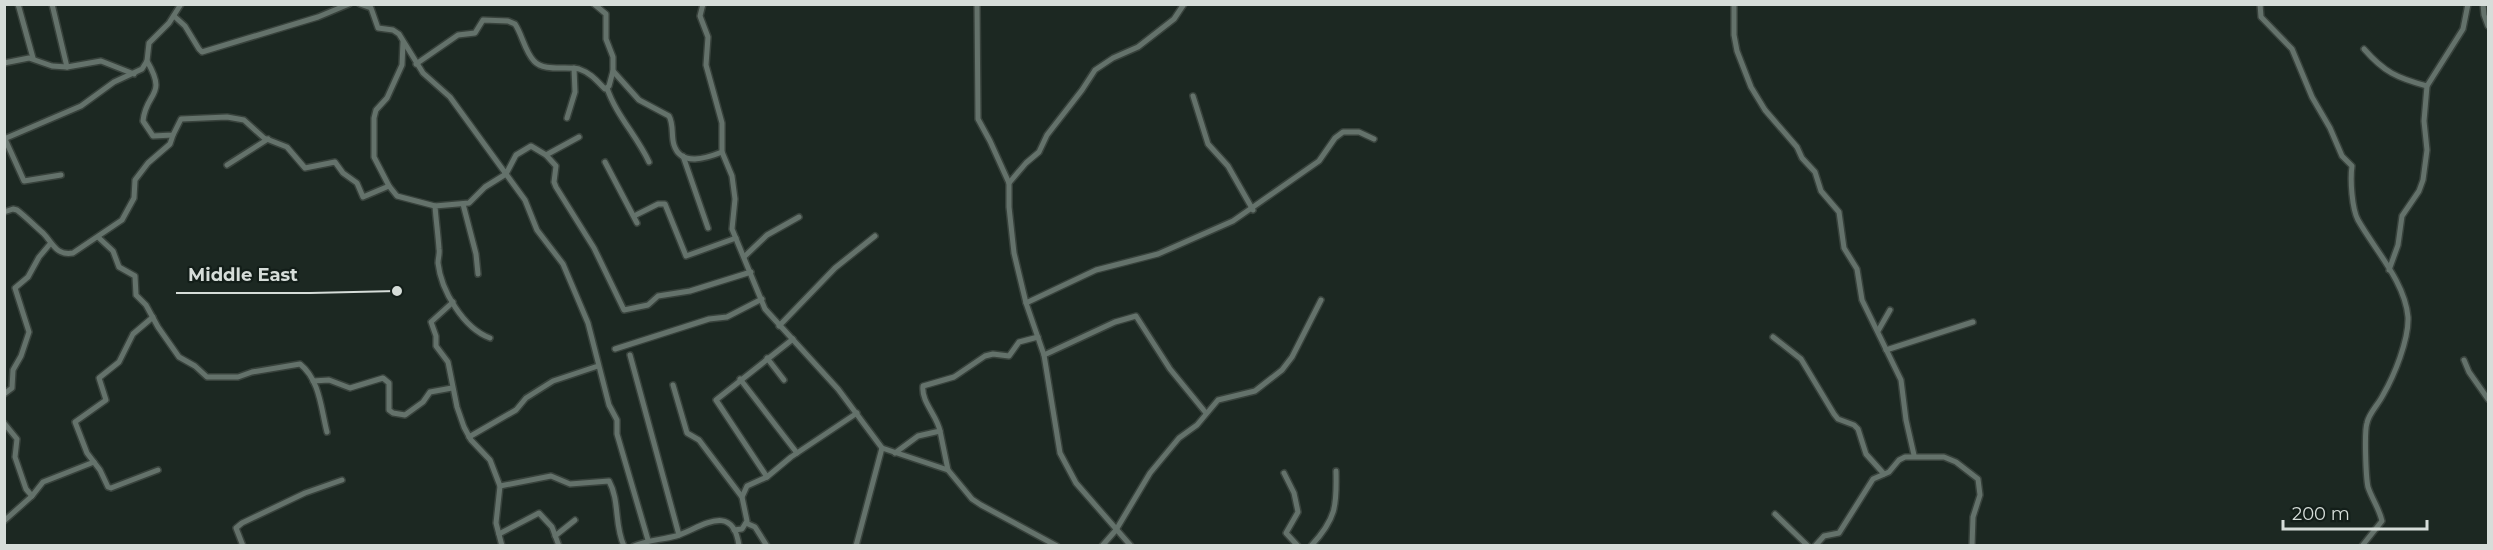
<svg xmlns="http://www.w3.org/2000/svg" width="2493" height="550" viewBox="0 0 2493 550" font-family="Montserrat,sans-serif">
  <rect width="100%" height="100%" fill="#1c2822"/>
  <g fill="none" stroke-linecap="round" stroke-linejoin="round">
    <g stroke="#38423c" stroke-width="8">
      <g id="minor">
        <polyline points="18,4 33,58"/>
        <polyline points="52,4 67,67"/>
        <polyline points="360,4 371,8 378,28 393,30 399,34 423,73 450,97 506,174 516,155 531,146 546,155 579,137"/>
        <path d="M594,4L606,14V39L613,57V71L639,100L669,116C674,125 671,136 674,145C681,167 707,158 722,152"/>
        <polyline points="703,4 700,16 708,37 706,65 722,123 722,152 732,176 735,199 732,229 765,309 838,389 882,448 948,470 972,499 981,505 1057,546"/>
        <polyline points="977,4 978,119 990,141 1009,183 1009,207 1014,253 1026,303 1044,355 1060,453 1076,483 1131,546"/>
        <polyline points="1734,4 1734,35 1737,51 1751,87 1765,110 1797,147 1802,158 1815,172 1821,191 1839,212 1844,248 1857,269 1862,300 1901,380 1906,420 1914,455"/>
        <path d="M2260,4L2261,17L2292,49L2312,97L2330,128L2342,156L2352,166C2350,180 2352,209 2358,220C2375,250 2405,282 2408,317C2409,340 2394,376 2383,395C2378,405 2369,413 2367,423C2364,432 2366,478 2368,487C2372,499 2379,508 2382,521L2362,546"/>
        <polyline points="2483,4 2484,15 2488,26"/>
        <polyline points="174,16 185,26 199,49 202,52 318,17 349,4"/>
        <path d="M2364,49C2384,72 2397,78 2427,86L2463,29L2468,4"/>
        <path d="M147,61C168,97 146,91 143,121L153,136L173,135L181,119L227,117L244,120L264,138L287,147L305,168L335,162L343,173L357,183L363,197L389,186L397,196L435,206"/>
        <polyline points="4,63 29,58 52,66 67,67 101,61 134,74"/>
        <path d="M416,64L458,35L475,33L483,20L508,21L515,24C522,34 525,52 534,61C544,72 566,66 579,69C591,73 597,81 605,89L609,86L613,71"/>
        <path d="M607,88C616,115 637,136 649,162"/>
        <polyline points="1193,96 1208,144 1228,166 1253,210"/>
        <polyline points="567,118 575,92 574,68"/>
        <polyline points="4,139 81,106 114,82 142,69 147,61 149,43 169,23 181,4"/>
        <polyline points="5,139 24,181 61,175"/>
        <polyline points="546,155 556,166 554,182 556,187 594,248 624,310 648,305 658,296 690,291 751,272"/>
        <polyline points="683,156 708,228"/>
        <polyline points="605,162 637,223"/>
        <polyline points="227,165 268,139"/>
        <polyline points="1009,183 1026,163 1039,152 1047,135 1082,90 1095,70 1113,58 1138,47 1174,19 1184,4"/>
        <polyline points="389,186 374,157 374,118 376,110 387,98 402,65 403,42"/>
        <polyline points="463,204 476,254 478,274"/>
        <path d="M4,212L13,209L17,210C26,217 35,226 43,233C53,243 56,256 73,253L122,220L134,198L135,180L148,163L170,144L173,135"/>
        <polyline points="634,216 658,204 665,204 686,256 736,238"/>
        <path d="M98,237L113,251L119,267L135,276L136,295L146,305L158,327L179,357L195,366L207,377H238L252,372L300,364C320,380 321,409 327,432"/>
        <polyline points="745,256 767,235 799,217"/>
        <polyline points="2389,270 2398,245 2402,216 2419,191 2423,180 2427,150 2424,121 2427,86"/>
        <polyline points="453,302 431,322 436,336 436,346 448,362 457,407 464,427 471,440 490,460 500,486 496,523 502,546"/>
        <polyline points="1026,303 1096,270 1158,254 1233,221 1319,161 1335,138 1343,132 1359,132 1374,139"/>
        <polyline points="153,317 133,334 119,362 99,378 106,400 75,422 87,453 100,470 108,487 111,488 158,470"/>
        <polyline points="779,326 835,268 875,236"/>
        <polyline points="1878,331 1890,310"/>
        <polyline points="1773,337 1801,359 1834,414 1838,419 1854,425 1858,429 1866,454 1884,474"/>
        <path d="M490,338C463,328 441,290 438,263C438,258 440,253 439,249C438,234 436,220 435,206L469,203L485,187L506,174L525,200L537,230L563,264L588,323L609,405L617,420V434L648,540"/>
        <polyline points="615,349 709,319 727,317 762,299"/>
        <polyline points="1886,350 1973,322"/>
        <polyline points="630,355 679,535"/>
        <polyline points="1044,355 1115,322 1136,316 1170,369 1206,413"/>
        <polyline points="767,358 784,380"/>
        <polyline points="2464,360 2469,372 2488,399"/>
        <polyline points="740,379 797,453"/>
        <polyline points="313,381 329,380 350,388 383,378 389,383 389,410 393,413 405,415 423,402 430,392 452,388"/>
        <polyline points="673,385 687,433 699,440 742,497"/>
        <polyline points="4,394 12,388 13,370 21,356 29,332 15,288 28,277 39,257 50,244"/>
        <polyline points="4,423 17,439 15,457 26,489 32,496"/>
        <polyline points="940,431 948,470"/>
        <polyline points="469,437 516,410 526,398 553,381 598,366"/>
        <path d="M895,453L918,436L940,431C937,415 921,402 923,386L954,377L985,356L993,354L1009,356L1019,342L1038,337"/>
        <polyline points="1284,473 1294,493 1298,512 1286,533 1298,546"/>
        <polyline points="767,477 716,400 793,339"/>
        <path d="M500,486L551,476L570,484L609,481C620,501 614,525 624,546"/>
        <polyline points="1775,514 1808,546"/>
        <polyline points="4,521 32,496 43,482 94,462"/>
        <polyline points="746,523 755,527 767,546"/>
        <polyline points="734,530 742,529 747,521 742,497 747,486 767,477 791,457 857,413"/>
        <polyline points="499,534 539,513 552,527 559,546"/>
        <polyline points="555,536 575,520"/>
        <polyline points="243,546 236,528 242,523 305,493 342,480"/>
        <path d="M634,546C647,540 661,540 676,536C699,529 733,500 739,546"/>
        <polyline points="856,546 882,448"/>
        <polyline points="1102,546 1116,530 1150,473 1179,438 1197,425 1218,400 1255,391 1282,370 1292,357 1321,300"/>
        <path d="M1311,546C1336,519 1337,506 1336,471"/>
        <polyline points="1815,546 1824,536 1839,533 1873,479 1889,472 1899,460 1905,457 1944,457 1956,462 1978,479 1980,495 1973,517 1972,546"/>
      </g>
    </g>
    <use href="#minor" stroke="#64726b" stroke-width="5"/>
  </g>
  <path fill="none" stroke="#d6ddd9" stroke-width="2" d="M397 291L310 293H176"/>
  <circle fill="#d6ddd9" stroke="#131e19" stroke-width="2" cx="397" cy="291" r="6"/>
  <g font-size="18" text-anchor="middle" font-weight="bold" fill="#d6ddd9" stroke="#131e19" stroke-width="4.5" stroke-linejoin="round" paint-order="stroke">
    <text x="243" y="281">Middle East</text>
  </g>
  <rect width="2493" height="550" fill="none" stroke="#d6ddd9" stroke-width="12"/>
  <path d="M2283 520v9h144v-9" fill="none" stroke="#d6ddd9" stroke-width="3"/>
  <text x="2292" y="520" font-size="18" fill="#d6ddd9" stroke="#131e19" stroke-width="4.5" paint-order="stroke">200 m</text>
</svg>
